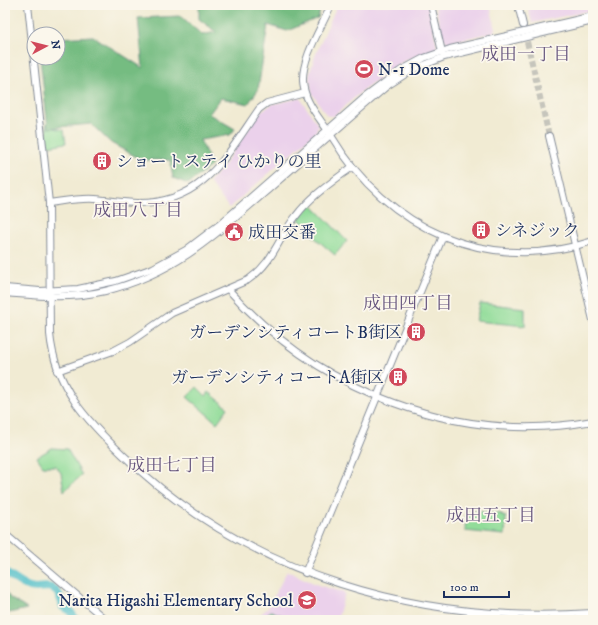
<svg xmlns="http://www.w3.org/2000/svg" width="598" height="625" viewBox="0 0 598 625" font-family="'IM FELL DW Pica','Noto Serif JP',serif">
  <rect width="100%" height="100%" fill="#fbf7ec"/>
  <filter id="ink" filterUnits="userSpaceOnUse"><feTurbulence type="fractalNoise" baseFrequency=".025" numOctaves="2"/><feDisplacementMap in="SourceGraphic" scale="8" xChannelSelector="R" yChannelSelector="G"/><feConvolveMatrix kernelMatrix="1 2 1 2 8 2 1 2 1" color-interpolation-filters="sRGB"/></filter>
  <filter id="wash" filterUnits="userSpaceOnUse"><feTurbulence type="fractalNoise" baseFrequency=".012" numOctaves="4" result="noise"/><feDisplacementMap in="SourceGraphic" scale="16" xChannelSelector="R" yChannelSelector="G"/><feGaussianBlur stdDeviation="0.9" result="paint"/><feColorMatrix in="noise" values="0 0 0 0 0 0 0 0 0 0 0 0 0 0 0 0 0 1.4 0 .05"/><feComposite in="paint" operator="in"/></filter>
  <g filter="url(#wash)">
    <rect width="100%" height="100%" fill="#f1ebd3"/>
    <g fill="#ebd1eb">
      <polygon points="337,5 428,5 437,46 436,49 406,60 362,91 334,116 327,116 312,93 309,76 315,56"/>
      <polygon points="435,5 490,5 495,27 494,32 446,43 445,39 443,39"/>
      <polygon points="525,5 593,5 593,10 532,23 528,8"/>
      <polygon points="300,98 318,125 316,132 229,208 209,182 221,169 261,111 273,104"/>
      <polygon points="287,571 318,585 345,593 337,620 253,620 268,608"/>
    </g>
    <g fill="#91dc99" stroke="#56867c">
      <polygon points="50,123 54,128 64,130 66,143 48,146 46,124"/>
      <polygon points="309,204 312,205 347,241 335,255 315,238 298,218"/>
      <polygon points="480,303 525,308 525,326 476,321"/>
      <polygon points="197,387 206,396 209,392 228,408 217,423 187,397"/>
      <polygon points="52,448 67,449 82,475 64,491 61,473 56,466 43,466 37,457"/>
      <polygon points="474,511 502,514 502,516 506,517 505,535 465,531 466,513 473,514"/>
      <polygon points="271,611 294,620 260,620"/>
    </g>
    <g fill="#74bc81" stroke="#487670">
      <polygon points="199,5 316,5 321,7 318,18 287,31 268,25 258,90 248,104 221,98 209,114 235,129 230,135 200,140 212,165 188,184 173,178 170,160 142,160 111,143 91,124 48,128 40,58 58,58 58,38 93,36 143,68 138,18 181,16 202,35 216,32 199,19"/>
      <polygon points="5,591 10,598 27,609 9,613 5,611"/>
    </g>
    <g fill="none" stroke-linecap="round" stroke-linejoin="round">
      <path stroke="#52c0c9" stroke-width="8" d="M5,573C13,577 19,583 27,586C42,594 55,574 63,607L70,611L76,620"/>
    </g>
  </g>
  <g filter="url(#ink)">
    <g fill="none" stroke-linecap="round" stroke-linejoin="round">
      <polyline stroke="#c6c5bc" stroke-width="6" stroke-dasharray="6 3" stroke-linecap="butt" points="525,33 549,136"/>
      <g stroke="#868d98" stroke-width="8">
        <g id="minor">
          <path d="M28,5L49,203L50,334C55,387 86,420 123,455C249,576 420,625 593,613"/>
          <path d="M331,5C322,27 302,57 303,81C304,103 321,119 332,137C387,229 488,275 593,241"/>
          <polyline points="431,5 442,52"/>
          <polyline points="518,5 523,25"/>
          <polyline points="549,136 593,320"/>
          <path d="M49,203C64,201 79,198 95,199C109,200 123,203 137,203C203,204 226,156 259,109L267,103L305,93"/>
          <polyline points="5,288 40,291 78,289 116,281 153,268 186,250 219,225 364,98 400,71 424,58 450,49 593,16"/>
          <path d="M228,289C318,391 457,446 593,421"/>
          <path d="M5,293C38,296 71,299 105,291C175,274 218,233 270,188C309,154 347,120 387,86L412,70L444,57L593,21"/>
          <path d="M57,371L113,351L130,342L172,313L248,280C274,262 278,238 296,216C311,196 332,182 352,167"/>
          <polyline points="5,534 106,620"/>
          <polyline points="305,573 443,236"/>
        </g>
      </g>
      <use href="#minor" stroke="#fff" stroke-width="6"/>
    </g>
  </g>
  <defs>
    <g id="stadium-disc" transform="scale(1)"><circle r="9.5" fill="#d1495b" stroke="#fbf7ec"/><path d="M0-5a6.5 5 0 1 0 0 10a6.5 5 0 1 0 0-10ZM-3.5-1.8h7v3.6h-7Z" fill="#fff"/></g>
    <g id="building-disc" transform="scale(1)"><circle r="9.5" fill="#d1495b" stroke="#fbf7ec"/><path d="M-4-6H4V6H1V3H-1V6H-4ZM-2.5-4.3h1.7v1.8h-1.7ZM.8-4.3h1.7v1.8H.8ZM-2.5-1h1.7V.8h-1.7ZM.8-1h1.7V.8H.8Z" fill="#fff"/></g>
    <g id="civic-disc" transform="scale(1)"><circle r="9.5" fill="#d1495b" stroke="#fbf7ec"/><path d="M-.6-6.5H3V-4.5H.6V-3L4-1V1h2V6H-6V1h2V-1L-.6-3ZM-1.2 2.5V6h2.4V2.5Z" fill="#fff"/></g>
    <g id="school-disc" transform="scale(1)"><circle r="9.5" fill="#d1495b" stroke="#fbf7ec"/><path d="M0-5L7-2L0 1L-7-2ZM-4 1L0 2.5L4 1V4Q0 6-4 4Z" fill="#fff"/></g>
  </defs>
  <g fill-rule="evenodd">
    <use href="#stadium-disc" x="364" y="69"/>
    <use href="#building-disc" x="102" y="161"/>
    <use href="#building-disc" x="481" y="230"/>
    <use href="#civic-disc" x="234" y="232"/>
    <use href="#building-disc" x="416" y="332"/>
    <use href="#building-disc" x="398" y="377"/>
    <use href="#school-disc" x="307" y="600"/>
  </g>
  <g text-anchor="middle" stroke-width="3.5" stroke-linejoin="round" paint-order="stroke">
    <g font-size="17" fill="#1b2f5e" stroke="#fbf7ec" text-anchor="start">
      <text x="378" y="75">N-1 Dome</text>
      <text x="116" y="167">ショートステイ ひかりの里</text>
      <text x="495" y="236">シネジック</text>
      <text x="248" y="238">成田交番</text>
      <text x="402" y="338" text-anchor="end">ガーデンシティコートB街区</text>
      <text x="384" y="383" text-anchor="end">ガーデンシティコートA街区</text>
      <text x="293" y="606" text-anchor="end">Narita Higashi Elementary School</text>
    </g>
    <g font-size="18" fill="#66557e" stroke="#fbf7ec">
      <text x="526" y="60">成田一丁目</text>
      <text x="138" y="216">成田八丁目</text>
      <text x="408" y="309">成田四丁目</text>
      <text x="172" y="471">成田七丁目</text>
      <text x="491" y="521">成田五丁目</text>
    </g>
  </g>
  <rect width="598" height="625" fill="none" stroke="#fbf7ec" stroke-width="20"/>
  <g transform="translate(46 46) rotate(83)"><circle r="19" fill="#fbf7ec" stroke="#a1a7b3"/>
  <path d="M0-3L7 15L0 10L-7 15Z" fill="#d1495b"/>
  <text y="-6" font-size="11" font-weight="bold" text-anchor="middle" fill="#1b2f5e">N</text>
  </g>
  <path d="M444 591v6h65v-6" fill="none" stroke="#1b2f5e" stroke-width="2"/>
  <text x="450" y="591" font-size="12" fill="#1b2f5e" stroke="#fbf7ec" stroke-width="3" paint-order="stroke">100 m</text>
</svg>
